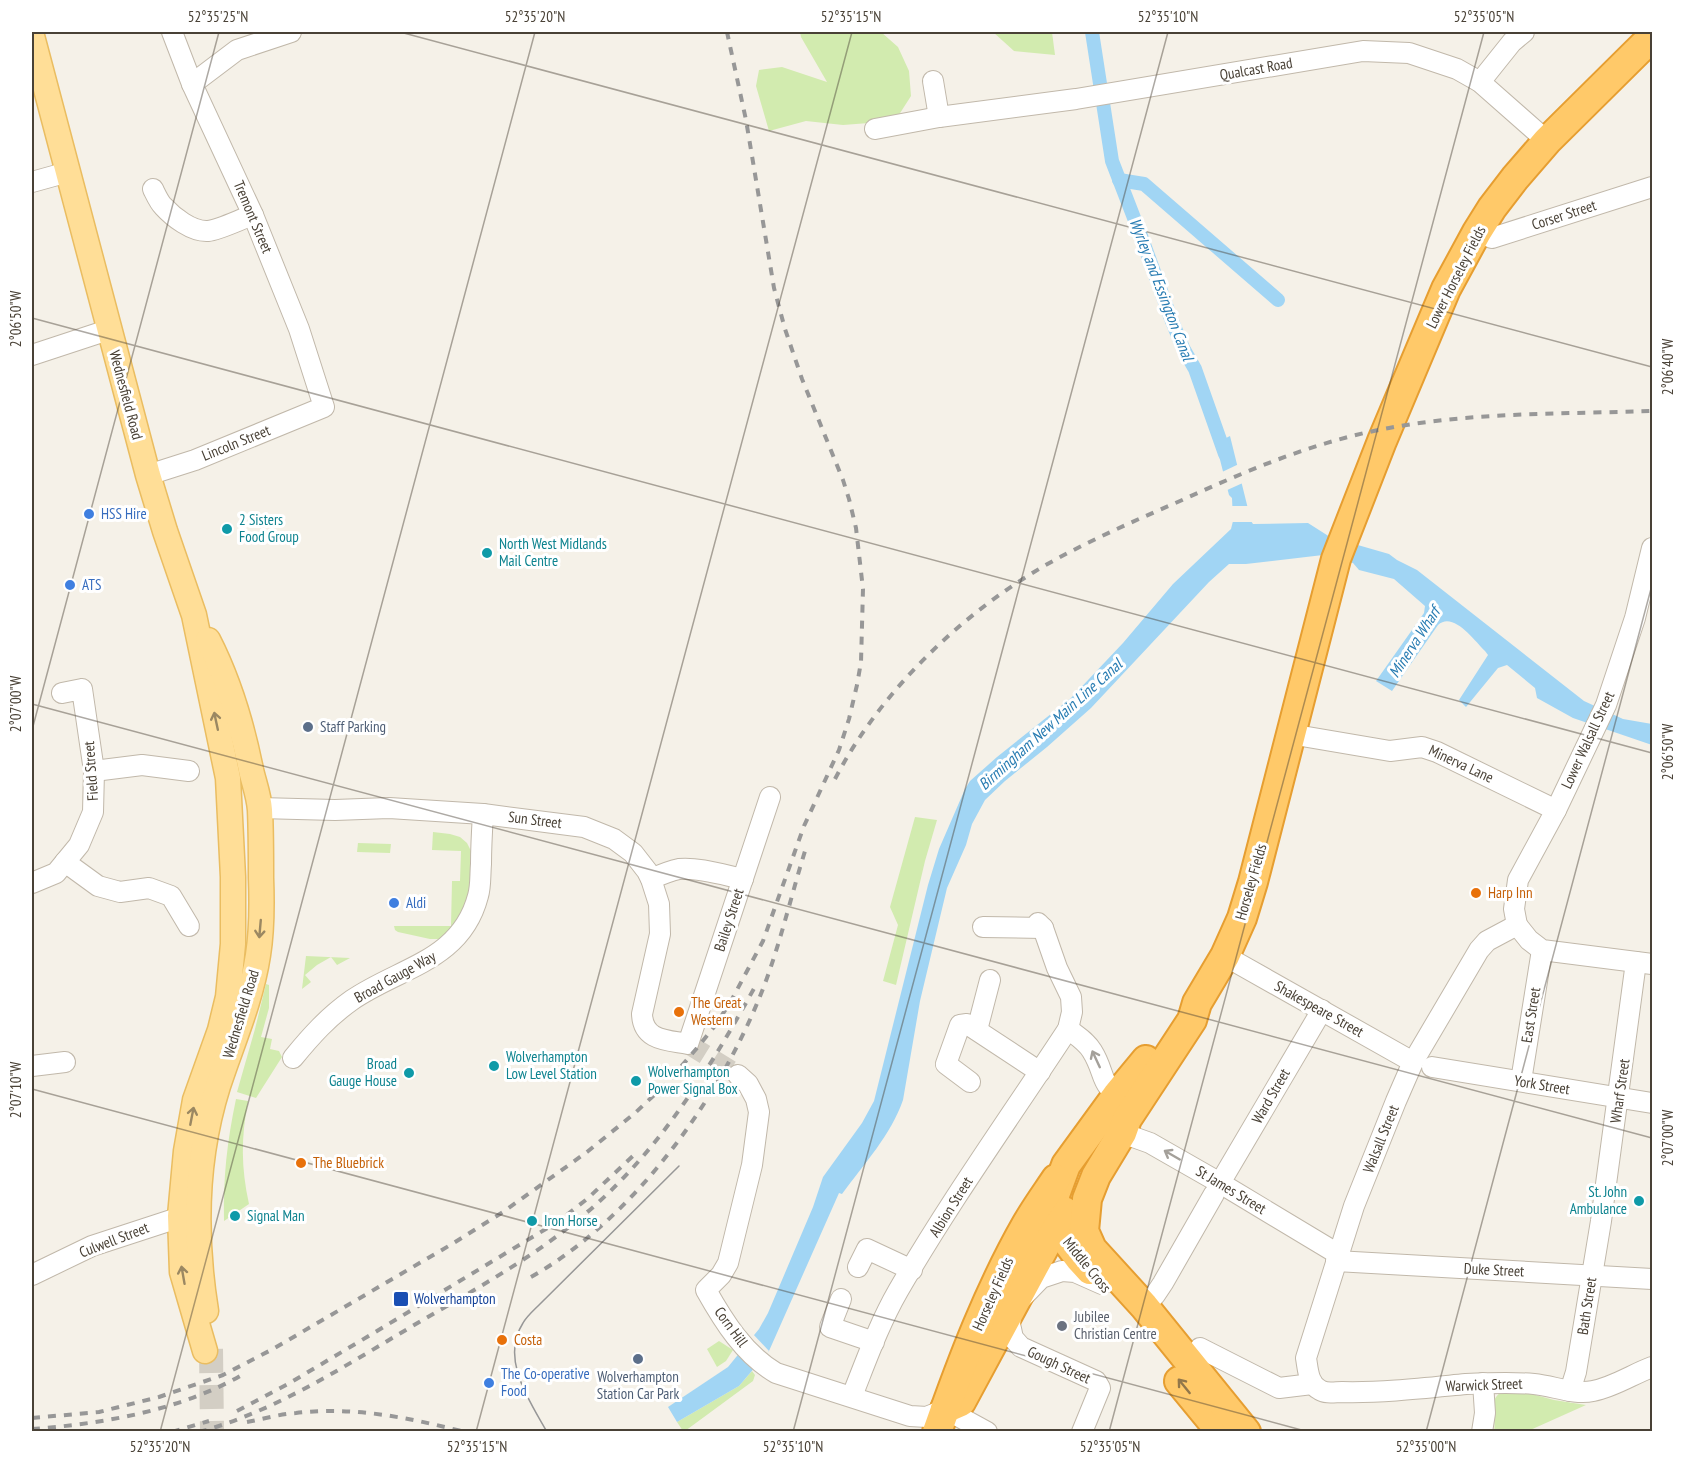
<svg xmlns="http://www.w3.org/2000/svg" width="1684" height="1463" viewBox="0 0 1684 1463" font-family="'PT Sans Narrow',sans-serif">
  <rect width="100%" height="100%" fill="#f5f1e8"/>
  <g fill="#d2ebaf">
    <polygon points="800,32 881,32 898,47 909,71 911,96 895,121 843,125 806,121 769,131 756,86 759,70 782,67 827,82 801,37"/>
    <polygon points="993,32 1052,32 1055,55 1014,51"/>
    <polygon points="915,817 937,820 925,861 896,985 883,981 898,925 890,907"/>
    <polygon points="433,832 450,834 460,837 467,843 471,851 470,890 458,923 442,939 430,939 398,932 395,930 394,926 451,926 452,881 460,881 461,851 432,850"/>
    <polygon points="358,843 391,844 390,853 357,852"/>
    <polygon points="306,956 350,958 337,965 331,957 317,965 305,975 311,982 302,989"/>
    <polygon points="266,984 269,985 269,1008 261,1037 272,1039 270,1049 279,1051 282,1057 256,1098 237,1092 255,1029"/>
    <path d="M236,1099L248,1101C241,1138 241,1167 249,1204L224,1221C223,1177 227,1142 236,1099Z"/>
    <polygon points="719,1341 733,1350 726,1361 717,1367 707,1349"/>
    <polygon points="752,1371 755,1375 753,1381 685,1431 683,1431 677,1422 739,1386"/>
    <path d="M1501,1392L1528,1393L1554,1400L1586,1405L1528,1431L1494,1432C1497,1414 1486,1404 1501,1392Z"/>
  </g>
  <path fill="#a1d5f4" d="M1219,436L1226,438L1230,436L1251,521L1253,524L1308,523L1330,537L1389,554L1397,560L1417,570L1584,701L1623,719L1652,724V745L1573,718L1537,698L1535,688L1507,665L1498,668L1466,707L1459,700L1488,655L1485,651C1474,640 1453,611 1438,625L1392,691L1376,681L1424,613L1425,606L1394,579L1359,570L1353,563L1323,555L1246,564H1229L1209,582L1091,708L1047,747L1005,781L985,800L972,824L966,845L947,888L920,1001L903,1100C891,1135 864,1164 842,1194L839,1193L769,1351L739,1386L677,1422L668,1407L728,1367L759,1329L768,1313L813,1207L823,1177L862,1123L874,1101L928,885L939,849L965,789L970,781L997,757L1071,698L1123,643L1173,584L1231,529L1233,521L1232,498L1229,495L1217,448Z"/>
  <g fill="#f5f1e8">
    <polygon points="1241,463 1245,482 1225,491 1220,473"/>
    <polygon points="1229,506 1251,506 1255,522 1230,522"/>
    <polygon points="752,1333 769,1351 755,1372 737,1353"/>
  </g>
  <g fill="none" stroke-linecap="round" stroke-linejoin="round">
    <g stroke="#a1d5f4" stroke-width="14">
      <polyline points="1092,32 1112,161 1141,236 1170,316 1183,348 1195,369 1225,454"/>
      <polyline points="1119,180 1144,184 1278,300"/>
    </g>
    <polyline stroke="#d3cec4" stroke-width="20" stroke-dasharray="20 10" stroke-linecap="butt" points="688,1044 738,1075"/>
    <polyline stroke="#d3cec4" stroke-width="24" stroke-dasharray="24 12" stroke-linecap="butt" points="211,1349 212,1432"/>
    <g stroke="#c1b8aa" stroke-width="22">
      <g id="minor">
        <polyline points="933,81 939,117"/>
        <polyline points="1480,82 1512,42 1524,32"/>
        <polyline points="192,84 237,50 291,32"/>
        <polyline points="875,129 939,117 1076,99 1363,51 1409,53 1457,69 1480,82 1547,141"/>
        <polyline points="32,182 68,172"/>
        <path d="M153,189C156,195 159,202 163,206C173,217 192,232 208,231C219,230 241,219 253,215"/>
        <polyline points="1477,232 1492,238 1652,187"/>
        <polyline points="32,355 108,330"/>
        <polyline points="148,475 195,460 324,407 299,329 253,215 192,84 172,32"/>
        <polyline points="1290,734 1390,751 1422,747 1437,752 1556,810"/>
        <polyline points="94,771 142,765 189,771"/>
        <path d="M260,808L335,810L389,808L483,814L584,827L614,839L633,853L647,871L651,879L659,904L660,934L642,1014C643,1041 667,1040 688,1044L770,797"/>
        <polyline points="65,862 98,886 120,892 149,888 171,896 189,926"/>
        <path d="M651,879C660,875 669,871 679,869C698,867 724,875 743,879"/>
        <polyline points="32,883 56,873 79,845 93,812 94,771 82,689 62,693"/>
        <path d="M1517,925L1487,941L1479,950L1413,1062L1396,1101L1354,1206L1306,1358C1308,1369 1308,1384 1320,1390C1326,1394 1335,1392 1342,1392C1383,1393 1425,1388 1466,1384C1488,1383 1512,1382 1534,1384C1554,1386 1574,1395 1593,1391C1614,1387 1633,1374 1652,1367"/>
        <polyline points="1517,925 1514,909 1518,880 1556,810 1606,705 1635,618 1652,548"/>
        <polyline points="1517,925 1529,940 1542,950 1652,964"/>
        <polyline points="983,927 1043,928"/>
        <polyline points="1225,956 1413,1062"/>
        <path d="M1068,1029C1077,1036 1086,1041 1092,1051C1107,1075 1098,1087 1127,1099"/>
        <polyline points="977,1030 990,980"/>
        <path d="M293,1058C311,1036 328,1017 352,1000C400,967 461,961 478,896C481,886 480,875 481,864C481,847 482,830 483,814"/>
        <polyline points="32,1066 65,1062"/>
        <polyline points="1432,1067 1652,1103"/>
        <path d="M738,1075L748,1084L756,1099L759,1112L752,1165L728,1263L721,1275L706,1290C724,1322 744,1354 776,1373L910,1416L927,1417L945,1409L987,1432"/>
        <polyline points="1521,1081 1542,950"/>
        <polyline points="970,1082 946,1064 960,1025 967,1024 1040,1072"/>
        <polyline points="1122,1133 1150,1143 1220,1183 1338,1254"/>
        <polyline points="1220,1183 1322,1010"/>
        <polyline points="1336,1261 1652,1279"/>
        <polyline points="858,1267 867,1249 912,1270"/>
        <polyline points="32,1275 92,1246 193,1213"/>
        <polyline points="841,1299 830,1327 874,1342"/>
        <polyline points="1144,1306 1155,1295 1163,1283 1214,1194"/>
        <polyline points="1200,1348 1279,1388 1312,1384"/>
        <polyline points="1570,1391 1576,1372 1601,1221 1636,962"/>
        <path d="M852,1396C866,1361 879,1324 898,1291C950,1201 1011,1116 1068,1029L1072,1012L1071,997L1057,968L1043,928L1038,923"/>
        <polyline points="1082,1432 1100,1388 1096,1381 1021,1347 1013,1338 1010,1324 1012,1308 1041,1278 1062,1271 1075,1272 1102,1284"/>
        <polyline points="1482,1432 1485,1413 1483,1383"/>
      </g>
    </g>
    <g stroke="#eabd61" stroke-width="27">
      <g id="major">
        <polyline points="32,36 148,475 165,531 194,615 228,778 233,877 233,944 228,997 220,1030 195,1100 186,1151 180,1216 182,1272 205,1351"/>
        <path d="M206,1311C194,1236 195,1159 218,1086C232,1043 251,1001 258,955C262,930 262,904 261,878C261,855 261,832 260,810C259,796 254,783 251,770C242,725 229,681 208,640"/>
      </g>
    </g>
    <g stroke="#e69e31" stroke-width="32">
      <g id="highway">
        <polyline points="1090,1270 1079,1258 1056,1227 1055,1195 1066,1165 1117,1095 1146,1060"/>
        <polyline points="1179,1381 1221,1432"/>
        <polyline points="945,1409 961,1402 1064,1211"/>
        <path d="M937,1432C962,1361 989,1290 1026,1225C1035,1209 1046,1194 1056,1179"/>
        <polyline points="1246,1432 1144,1306 1092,1249 1084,1231 1087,1199 1096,1176 1122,1133 1127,1119 1192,1020 1197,1003 1225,956 1242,918 1253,882 1336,559 1382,441 1446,289 1477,232 1492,208 1515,178 1547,141 1652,37"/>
      </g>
    </g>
    <use href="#minor" stroke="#fff" stroke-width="20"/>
    <use href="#major" stroke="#ffde97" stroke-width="24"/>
    <use href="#highway" stroke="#ffc969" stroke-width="28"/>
    <path stroke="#979797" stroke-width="1.5" d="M547,1432C529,1400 500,1359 523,1323C527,1316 533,1311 539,1305L679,1166"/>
    <g stroke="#979797" stroke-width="4" stroke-dasharray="8 8" stroke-linecap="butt">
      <path d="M835,779C880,692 960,615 1044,566C1088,541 1134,521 1180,501C1248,470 1316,441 1389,428C1473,412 1567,414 1652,411"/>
      <path d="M531,1277C637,1217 726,1091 767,978C782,936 792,893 805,851"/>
      <polyline points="237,1411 288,1384 377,1331 559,1221 587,1199 634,1155"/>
      <polyline points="32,1418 99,1412 159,1397 223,1375 273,1349 452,1244 503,1212 587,1152 635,1113 667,1083 697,1048 714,1027 730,1003 763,941 804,826 839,750 849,719 857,685 861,662 863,589 856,528 849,499 843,480 802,379 785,329 774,288 746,120 727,32"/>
      <path d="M247,1422C263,1419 280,1414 296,1413C354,1406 410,1418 465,1432"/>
      <path d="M32,1429C101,1424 178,1411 240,1376"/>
      <polyline points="172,1432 209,1421"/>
      <path d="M199,1432C269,1413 332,1374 394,1337C459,1298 527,1263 585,1214C659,1152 711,1067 757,983"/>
    </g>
  </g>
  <defs><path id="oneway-shaft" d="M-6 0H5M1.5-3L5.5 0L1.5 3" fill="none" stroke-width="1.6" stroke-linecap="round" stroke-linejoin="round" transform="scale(1.5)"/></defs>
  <g stroke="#9b8862">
    <use href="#oneway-shaft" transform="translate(216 721) rotate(-102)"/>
    <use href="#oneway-shaft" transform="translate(260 929) rotate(95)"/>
    <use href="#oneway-shaft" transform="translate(192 1116) rotate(-79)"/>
    <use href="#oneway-shaft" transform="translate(183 1275) rotate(-100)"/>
  </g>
  <g stroke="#a4a09a">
    <use href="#oneway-shaft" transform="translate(1096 1059) rotate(-115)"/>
    <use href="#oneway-shaft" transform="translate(1172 1155) rotate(-150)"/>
  </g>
  <use stroke="#92774a" href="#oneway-shaft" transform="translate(1184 1386) rotate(-129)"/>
  <path fill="none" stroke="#494136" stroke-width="1.5" stroke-opacity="0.45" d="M400,32L1652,367M32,318L1652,753M32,704L1652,1138M32,730L219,32M32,1089L1309,1432M160,1432L535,32M476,1432L852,32M793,1432L1168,32M1109,1432L1484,32M1426,1432L1652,585"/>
  <g fill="#3f7fe0" stroke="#fff" stroke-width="2">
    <circle cx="89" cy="514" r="6"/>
    <circle cx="70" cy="585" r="6"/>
    <circle cx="394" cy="903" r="6"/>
    <circle cx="489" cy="1383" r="6"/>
  </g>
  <g fill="#0f9aa8" stroke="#fff" stroke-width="2">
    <circle cx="227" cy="529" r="6"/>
    <circle cx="487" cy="553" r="6"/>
    <circle cx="494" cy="1066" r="6"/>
    <circle cx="409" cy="1073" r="6"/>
    <circle cx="636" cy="1081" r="6"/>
    <circle cx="1639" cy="1201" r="6"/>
    <circle cx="235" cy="1216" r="6"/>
    <circle cx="532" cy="1221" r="6"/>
  </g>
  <g fill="#5c6f8a" stroke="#fff" stroke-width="2">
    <circle cx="308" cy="727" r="6"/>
    <circle cx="638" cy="1359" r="6"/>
  </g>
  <g fill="#e8710a" stroke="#fff" stroke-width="2">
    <circle cx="1476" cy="893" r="6"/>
    <circle cx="679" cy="1012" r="6"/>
    <circle cx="301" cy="1163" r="6"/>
    <circle cx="502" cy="1340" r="6"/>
  </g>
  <rect fill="#1a4fb4" stroke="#fff" stroke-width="2" x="393" y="1291" width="16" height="16" rx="3"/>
  <circle fill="#6b7280" stroke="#fff" stroke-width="2" cx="1062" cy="1326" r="6"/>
  <g text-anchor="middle" stroke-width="6" stroke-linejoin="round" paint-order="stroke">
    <g font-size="15" fill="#494136" stroke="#fff">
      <text transform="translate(1256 69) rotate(-10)" y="5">Qualcast Road</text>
      <text transform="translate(1564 215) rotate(-18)" y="5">Corser Street</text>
      <text transform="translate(253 217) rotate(67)" y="5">Tremont Street</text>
      <text transform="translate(1456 277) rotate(-63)" y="5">Lower Horseley Fields</text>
      <text transform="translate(126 395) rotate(75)" y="5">Wednesfield Road</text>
      <text transform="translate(236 443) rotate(-22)" y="5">Lincoln Street</text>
      <text transform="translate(1588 740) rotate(-65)" y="5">Lower Walsall Street</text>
      <text transform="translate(1461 764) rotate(25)" y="5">Minerva Lane</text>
      <text transform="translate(91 771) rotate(-94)" y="5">Field Street</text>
      <text transform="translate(535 820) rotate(7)" y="5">Sun Street</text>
      <text transform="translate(1251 882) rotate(-74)" y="5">Horseley Fields</text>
      <text transform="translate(729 920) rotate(-72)" y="5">Bailey Street</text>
      <text transform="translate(395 977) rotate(-29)" y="5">Broad Gauge Way</text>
      <text transform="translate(1319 1009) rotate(29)" y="5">Shakespeare Street</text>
      <text transform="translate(241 1014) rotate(-73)" y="5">Wednesfield Road</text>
      <text transform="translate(1531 1015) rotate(-81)" y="5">East Street</text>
      <text transform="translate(1542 1085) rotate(9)" y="5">York Street</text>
      <text transform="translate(1620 1091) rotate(-82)" y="5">Wharf Street</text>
      <text transform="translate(1271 1096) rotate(-60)" y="5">Ward Street</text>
      <text transform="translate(1381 1139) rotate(-68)" y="5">Walsall Street</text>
      <text transform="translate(1231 1190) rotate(31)" y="5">St James Street</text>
      <text transform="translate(951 1207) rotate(-58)" y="5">Albion Street</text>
      <text transform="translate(114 1240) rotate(-21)" y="5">Culwell Street</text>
      <text transform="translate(1087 1265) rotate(51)" y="5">Middle Cross</text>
      <text transform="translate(1494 1270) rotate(3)" y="5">Duke Street</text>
      <text transform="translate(993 1294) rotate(-66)" y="5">Horseley Fields</text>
      <text transform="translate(1587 1306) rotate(-81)" y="5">Bath Street</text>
      <text transform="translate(731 1327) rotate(54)" y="5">Corn Hill</text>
      <text transform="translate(1059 1365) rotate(25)" y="5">Gough Street</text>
      <text transform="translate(1484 1385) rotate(-2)" y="5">Warwick Street</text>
    </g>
    <g font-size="15" fill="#366cbe" stroke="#fff" text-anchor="start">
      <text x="101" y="519">HSS Hire</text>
      <text x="82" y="590">ATS</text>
      <text x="406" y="908">Aldi</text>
      <text x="501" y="1379">The Co-operative<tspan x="501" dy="17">Food</tspan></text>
    </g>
    <g font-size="15" fill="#0d838f" stroke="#fff" text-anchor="start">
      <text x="239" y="525">2 Sisters<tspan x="239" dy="17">Food Group</tspan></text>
      <text x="499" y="549">North West Midlands<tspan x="499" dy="17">Mail Centre</tspan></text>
      <text x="506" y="1062">Wolverhampton<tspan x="506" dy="17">Low Level Station</tspan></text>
      <text x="397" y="1069" text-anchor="end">Broad<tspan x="397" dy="17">Gauge House</tspan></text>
      <text x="648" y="1077">Wolverhampton<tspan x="648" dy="17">Power Signal Box</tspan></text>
      <text x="1627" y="1197" text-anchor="end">St. John<tspan x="1627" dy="17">Ambulance</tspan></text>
      <text x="247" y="1221">Signal Man</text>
      <text x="544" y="1226">Iron Horse</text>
    </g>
    <g font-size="15" fill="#4e5e75" stroke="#fff" text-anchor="start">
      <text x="320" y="732">Staff Parking</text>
      <text x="638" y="1382" text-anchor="middle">Wolverhampton<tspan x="638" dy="17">Station Car Park</tspan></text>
    </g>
    <g font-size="15" fill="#c56008" stroke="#fff" text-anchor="start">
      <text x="1488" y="898">Harp Inn</text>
      <text x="691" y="1008">The Great<tspan x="691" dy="17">Western</tspan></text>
      <text x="313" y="1168">The Bluebrick</text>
      <text x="514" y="1345">Costa</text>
    </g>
    <g font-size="15" fill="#164399" stroke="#fff" text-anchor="start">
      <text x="414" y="1304">Wolverhampton</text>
    </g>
    <g font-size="15" fill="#5b616d" stroke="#fff" text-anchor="start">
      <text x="1074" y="1322">Jubilee<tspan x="1074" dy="17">Christian Centre</tspan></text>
    </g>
    <g font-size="16" font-style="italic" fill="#287cb2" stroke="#fff">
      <text transform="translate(1162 289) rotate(69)" y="6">Wyrley and Essington Canal</text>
      <text transform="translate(1414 642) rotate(-57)" y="6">Minerva Wharf</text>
      <text transform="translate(1050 724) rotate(-42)" y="6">Birmingham New Main Line Canal</text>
    </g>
  </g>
  <rect width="1684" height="1463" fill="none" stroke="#ffffff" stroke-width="66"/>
  <rect x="33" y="33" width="1618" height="1397" fill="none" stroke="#494136" stroke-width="2"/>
  <g font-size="15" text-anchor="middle" fill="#494136">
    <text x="218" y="22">52°35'25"N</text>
    <text x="535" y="22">52°35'20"N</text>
    <text x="851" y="22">52°35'15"N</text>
    <text x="1168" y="22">52°35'10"N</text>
    <text x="1484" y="22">52°35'05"N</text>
    <text transform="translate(16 319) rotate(-90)" y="5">2°06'50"W</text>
    <text transform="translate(1668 367) rotate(-90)" y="5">2°06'40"W</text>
    <text transform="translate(16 704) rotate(-90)" y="5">2°07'00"W</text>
    <text transform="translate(1668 752) rotate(-90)" y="5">2°06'50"W</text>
    <text transform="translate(16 1090) rotate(-90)" y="5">2°07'10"W</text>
    <text transform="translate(1668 1138) rotate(-90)" y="5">2°07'00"W</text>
    <text x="160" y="1452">52°35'20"N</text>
    <text x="477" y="1452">52°35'15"N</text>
    <text x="793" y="1452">52°35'10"N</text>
    <text x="1110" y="1452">52°35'05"N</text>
    <text x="1426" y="1452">52°35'00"N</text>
  </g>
</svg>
